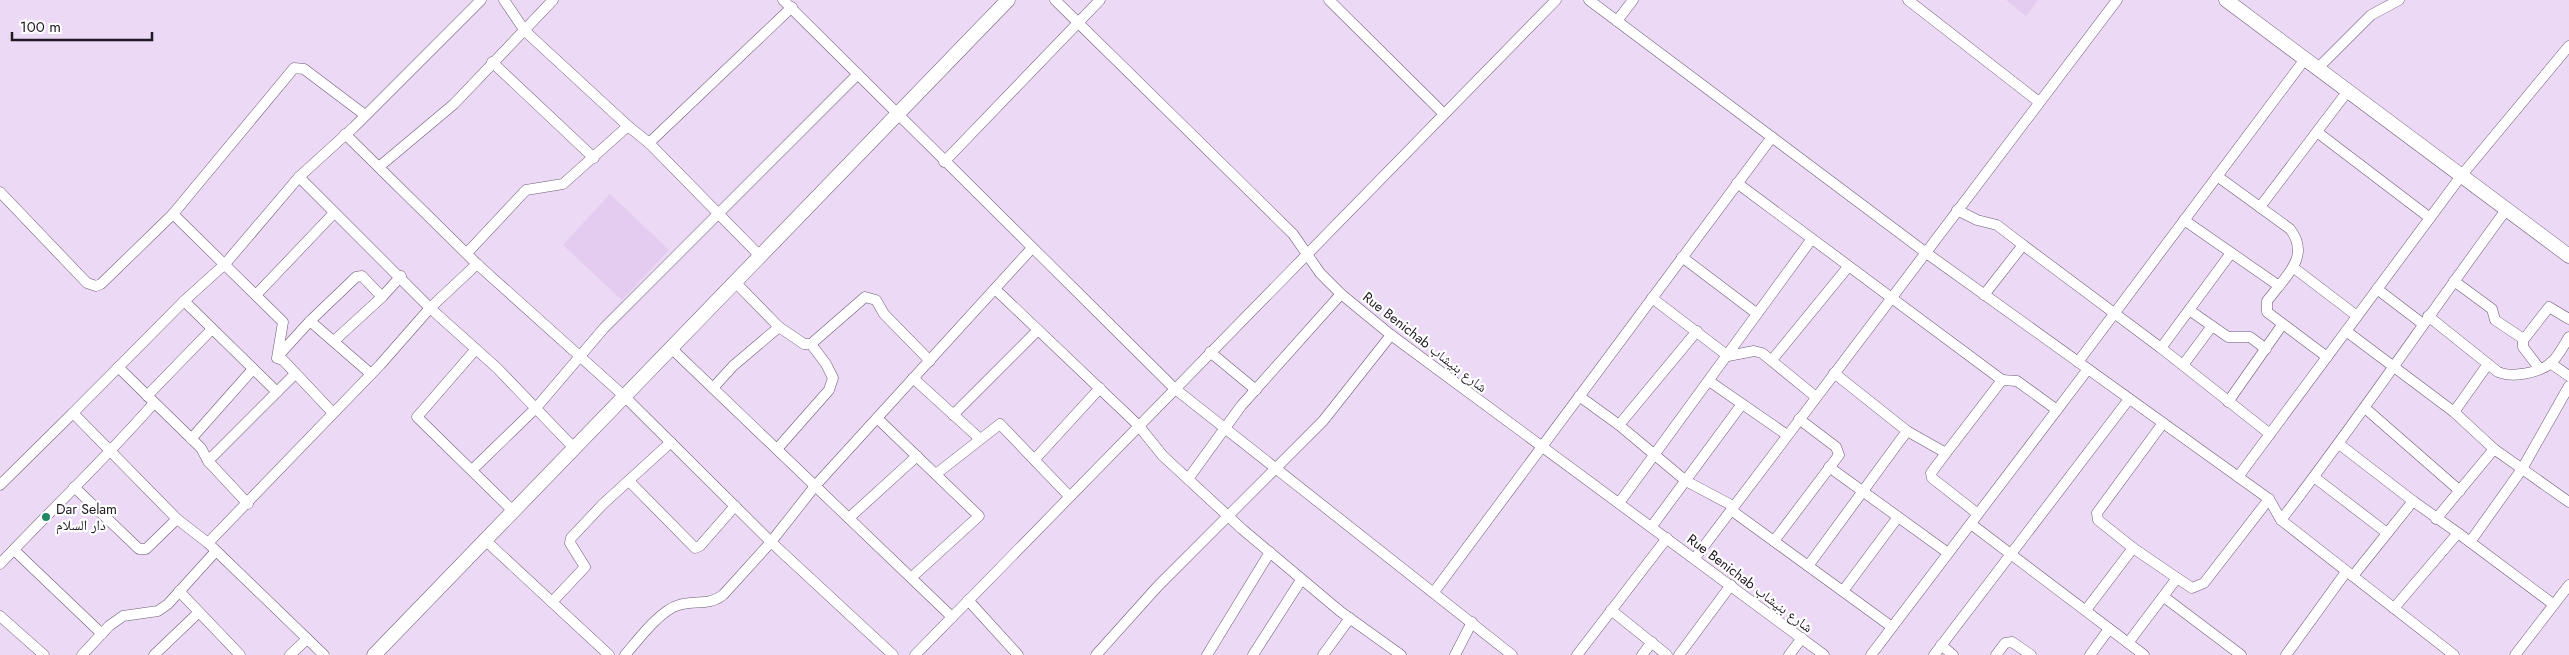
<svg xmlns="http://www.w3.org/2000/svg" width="2569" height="655" viewBox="0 0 2569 655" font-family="Jost,'Noto Naskh Arabic',sans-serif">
  <rect width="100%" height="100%" fill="#ecd9f6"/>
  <g fill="#e3ccef">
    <polygon points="2006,0 2038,0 2026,16"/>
    <polygon points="610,194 669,250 622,300 563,245"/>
  </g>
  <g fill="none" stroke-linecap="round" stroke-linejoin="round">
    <g stroke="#6c5b74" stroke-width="11">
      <g id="street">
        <polyline points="504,0 525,31 628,126 649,143 760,256"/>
        <polyline points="783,0 1174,388 1512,655"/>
        <polyline points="1055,0 1293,234 1320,273 1341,294 1391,335 1824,655"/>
        <polyline points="1329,0 1444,114"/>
        <polyline points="1589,0 1925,252 2269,499 2281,520 2454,655"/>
        <polyline points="1908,0 2039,102"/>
        <polyline points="1617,21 1633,0"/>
        <polyline points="492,62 594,158"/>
        <polyline points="2317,69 2371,15 2399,0"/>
        <polyline points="2317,132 2430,218"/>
        <polyline points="345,134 477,264 624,396 771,542 893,655"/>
        <polyline points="649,143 792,7"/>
        <polyline points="944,162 1100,0"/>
        <polyline points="380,166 454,104 553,0"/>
        <path d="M2217,176L2290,229C2307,251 2294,268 2279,286"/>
        <polyline points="299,177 430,308 497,368 574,448"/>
        <polyline points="1737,183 2002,380"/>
        <polyline points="0,192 87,283 96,286 101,284 173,214"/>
        <polyline points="2260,207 2347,92"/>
        <polyline points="1957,210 1977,220 1997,225 2023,245"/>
        <polyline points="2184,220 2279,286 2267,301 2267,312 2327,357"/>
        <polyline points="467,253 526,190 563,184 628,126"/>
        <polyline points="1682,257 1756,313"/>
        <polyline points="2294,268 2357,316"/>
        <polyline points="2454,281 2492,309 2495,320 2522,338 2525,338 2549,307 2569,319"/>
        <polyline points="735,282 779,327 804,344 811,344 865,297 876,300 884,314 930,361"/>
        <polyline points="995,289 1138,425 1163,456 1242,529 1341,612 1401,655"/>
        <polyline points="2377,289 2423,324"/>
        <polyline points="256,295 334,213"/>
        <polyline points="1984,295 2023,245 2161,348 2270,434"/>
        <polyline points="1652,298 1728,356 1754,351 1762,353 1816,397"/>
        <polyline points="184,301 277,392"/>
        <polyline points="2189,310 2228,337 2250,337 2266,349"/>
        <path d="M2428,316L2498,372C2512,378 2539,373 2551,363C2558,357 2564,345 2569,337"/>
        <polyline points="310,321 371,374"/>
        <polyline points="2346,331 2454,412 2494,449 2569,502"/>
        <polyline points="2523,338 2523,347 2539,368"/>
        <polyline points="335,340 382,297 401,276"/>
        <polyline points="671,348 952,617"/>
        <polyline points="2161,348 2231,253"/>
        <polyline points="476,349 417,417 513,511"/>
        <polyline points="1210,352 1256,390"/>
        <polyline points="278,356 310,321 356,277 362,276 382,297"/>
        <polyline points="1772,360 1848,267"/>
        <polyline points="2078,362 2305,59"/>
        <polyline points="2550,363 2569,376"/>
        <polyline points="2183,365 2212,326"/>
        <polyline points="118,367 201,448 208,461 248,504"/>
        <polyline points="1834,373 1907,431 1946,453 2002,380 2017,381 2057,410"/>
        <polyline points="913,378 979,438"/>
        <polyline points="1709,381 1787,435"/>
        <polyline points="713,388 733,366 779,327"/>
        <polyline points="147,396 212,329"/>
        <polyline points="1579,396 1619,425 1686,481 1733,506"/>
        <polyline points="2228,402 2282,325"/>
        <polyline points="2365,408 2460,491"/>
        <polyline points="2454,412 2488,364"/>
        <polyline points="73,413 184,301 225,264 299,177 354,127 481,0"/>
        <polyline points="333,413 283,360 277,358 283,322 173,214 294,68 304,69 365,115"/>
        <polyline points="953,415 1038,330"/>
        <polyline points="877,418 979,516 912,577"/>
        <polyline points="1619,425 1697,331"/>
        <polyline points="191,439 253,369"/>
        <polyline points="2339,444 2413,501 2458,533"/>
        <polyline points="777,449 829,390 833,378 826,364 811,344"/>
        <polyline points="1946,453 1931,473 1932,478 1978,514"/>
        <polyline points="1035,459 1100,388"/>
        <polyline points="208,461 295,374"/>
        <polyline points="1829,467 1948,553"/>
        <polyline points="472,470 536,408 604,328 858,74"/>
        <polyline points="936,474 1000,424 1069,496"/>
        <polyline points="2238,477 2461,176 2569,46"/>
        <polyline points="2314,477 2387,533"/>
        <polyline points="1188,479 1241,406 1341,294"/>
        <polyline points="629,481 695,548 700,546 735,506"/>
        <polyline points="0,485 73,413 177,519 208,543 324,655"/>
        <polyline points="74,487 139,549 146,549 177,519"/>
        <polyline points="1619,503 1811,240"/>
        <polyline points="1731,510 1892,627"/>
        <polyline points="849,518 917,456"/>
        <polyline points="2436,519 2494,449"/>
        <path d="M2281,520C2359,419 2430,313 2506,210"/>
        <polyline points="1971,524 2144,655"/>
        <polyline points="1652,526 1742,404"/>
        <polyline points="485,540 609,655"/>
        <polyline points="1774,541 1839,455 1836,447 1799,419"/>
        <polyline points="2470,542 2553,604"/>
        <polyline points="208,543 380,365 430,308 477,264"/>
        <polyline points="2133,548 2098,520 2097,513 2163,423"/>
        <polyline points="14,550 102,634"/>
        <polyline points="1695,558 2117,0"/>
        <path d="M0,564C51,510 105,459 154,403"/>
        <polyline points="1808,566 1907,431"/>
        <polyline points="2353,576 2413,501"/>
        <polyline points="179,591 240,655"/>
        <polyline points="1843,591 1898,517"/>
        <polyline points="1434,592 1772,137"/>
        <polyline points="2164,597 2241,655"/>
        <polyline points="968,600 1018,655"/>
        <polyline points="552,602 585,567 570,543 571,538 603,504 671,442"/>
        <polyline points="2394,608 2458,533 2470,542 2522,469 2569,386"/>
        <polyline points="1611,610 1667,655"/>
        <polyline points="2086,610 2133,548 2177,578"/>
        <polyline points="0,616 44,655"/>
        <polyline points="2128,643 2177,578 2192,588 2204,583 2269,499"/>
        <polyline points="1941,645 1953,655"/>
        <polyline points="82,655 109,626 123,616 158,611 168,604 216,551"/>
        <polyline points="154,655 198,613"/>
        <polyline points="290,655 307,639"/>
        <path d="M625,655C638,640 660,610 679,605C695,600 709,606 723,595L771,542L815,486L1032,248"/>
        <polyline points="915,655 1556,0"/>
        <polyline points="1096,655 1158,586 1323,421 1391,335"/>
        <polyline points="1207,655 1270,552"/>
        <polyline points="1253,655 1301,580"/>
        <polyline points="1323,655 1350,618"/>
        <polyline points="1455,655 1472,622"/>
        <polyline points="1577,655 1667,538"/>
        <polyline points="1642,655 1652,642"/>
        <polyline points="1679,655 1731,585"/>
        <polyline points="1789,655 1802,638"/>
        <polyline points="1871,655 2088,369"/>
        <polyline points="1934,655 2129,399"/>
        <polyline points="1996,655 2005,643 2012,642 2031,655"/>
        <polyline points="2090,655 2109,629"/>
        <polyline points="2286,655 2346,572"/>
        <polyline points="2515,655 2569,585"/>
      </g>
    </g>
    <g stroke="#6c5b74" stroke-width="15">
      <g id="secondary">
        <polyline points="2226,0 2569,256"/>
        <polyline points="374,655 1008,0"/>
      </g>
    </g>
    <use href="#street" stroke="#fff" stroke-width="10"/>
    <use href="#secondary" stroke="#fff" stroke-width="14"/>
  </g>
  <circle fill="#218864" stroke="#fff" stroke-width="2" cx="46" cy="517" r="5"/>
  <g text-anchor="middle" stroke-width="4.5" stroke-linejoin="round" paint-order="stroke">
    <g font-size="14" fill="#201923" stroke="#fff">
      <text transform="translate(1425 342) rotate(38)" y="5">Rue Benichab شارع بنيشاب</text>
      <text transform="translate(1750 583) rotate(37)" y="5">Rue Benichab شارع بنيشاب</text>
    </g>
    <g font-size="14" fill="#201923" stroke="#fff" text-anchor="start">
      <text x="56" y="514">Dar Selam<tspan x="56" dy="16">دار السلام</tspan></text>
    </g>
  </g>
  <path d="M12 32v8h140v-8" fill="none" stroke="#201923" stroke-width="2.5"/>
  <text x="20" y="32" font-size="15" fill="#201923" stroke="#ffffff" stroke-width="4" paint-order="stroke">100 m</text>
</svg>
